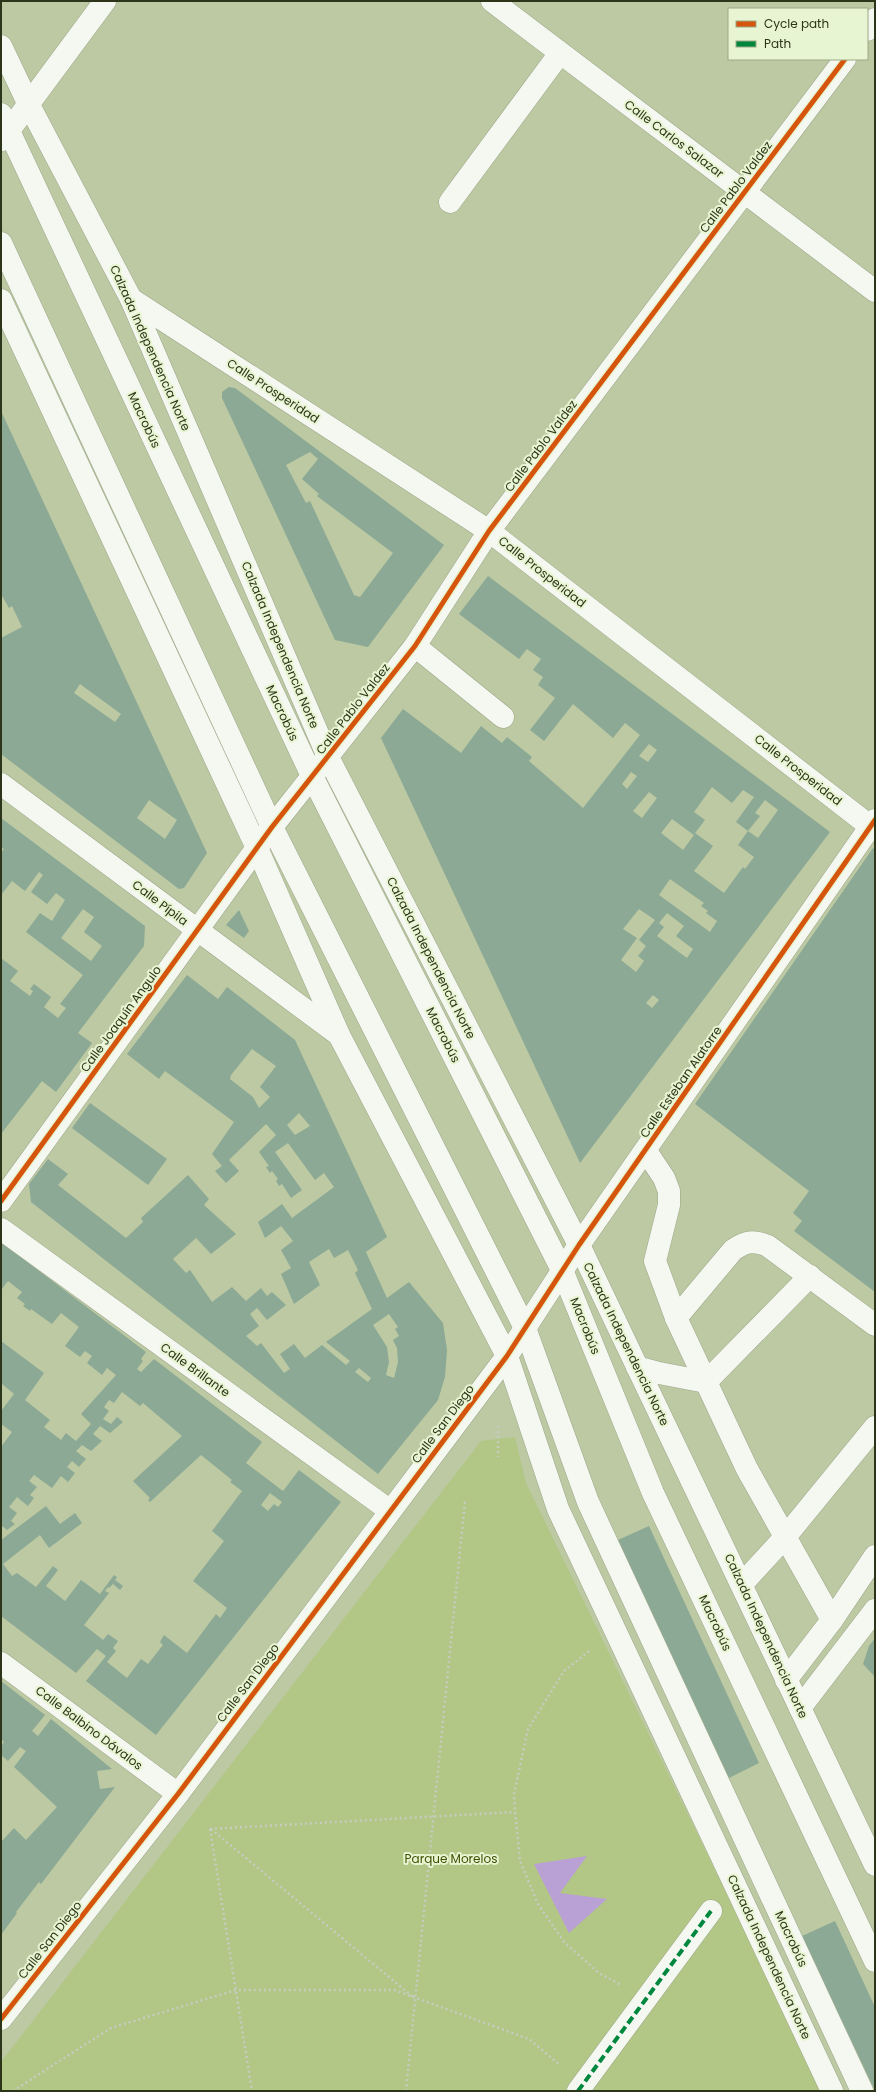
<svg xmlns="http://www.w3.org/2000/svg" width="876" height="2092" viewBox="0 0 876 2092" font-family="Poppins,sans-serif">
  <rect width="100%" height="100%" fill="#bcc9a3"/>
  <polygon fill="#b2c785" points="515,1437 526,1483 823,2091 1,2091 1,2062 481,1441"/>
  <polygon fill="#baa1d5" points="587,1856 560,1893 607,1899 569,1933 534,1864"/>
  <g fill="#8ca995" fill-rule="evenodd">
    <path d="M229,387L235,388L444,545L368,647L335,640L222,398V392ZM310,452L318,459L302,479L319,494L317,496L393,553L360,597L354,595L310,501L306,503L286,465Z"/>
    <path d="M1,411L207,853L184,888L179,889L1,754V638L22,627L12,606L9,608L1,594ZM80,684L121,714L115,722L74,693ZM149,800L177,820L165,839L137,818Z"/>
    <path d="M488,576L830,832L580,1163L381,738L403,709L461,753L481,726L502,743L507,737L532,757L529,761L583,808L640,735L625,723L613,738L573,704L544,741L530,730L555,698L538,685L543,677L533,670L541,659L527,649L519,659L459,614ZM649,744L657,750L648,762L639,756ZM631,772L637,776L627,789L622,784ZM712,787L732,803L743,790L754,797L736,822L748,831L760,816L755,813L765,800L778,810L758,838L748,831L738,845L754,857L745,869L743,867L724,893L694,871L713,846L695,833L705,820L694,812ZM649,792L657,798L642,818L633,811ZM672,819L694,835L683,850L661,833ZM670,879L704,903L701,906L708,911L706,913L717,921L710,932L659,895ZM639,909L655,920L639,940L646,946L638,956L644,961L636,972L621,960L637,938L623,929ZM667,913L684,926L676,936L693,949L687,958L657,936L664,927L659,923ZM653,995L659,1000L652,1008L646,1003Z"/>
    <path d="M1,818L145,926L144,946L78,1033L92,1043L56,1092L42,1081L1,1134V958L18,971L10,981L30,996L33,991L30,989L34,984L51,997L44,1007L58,1018L66,1008L60,1004L83,975L26,932L40,913L52,921L65,900L56,893L47,904L31,892L43,875L39,872L25,891L12,881L1,895V853L4,849L1,847ZM83,909L94,917L84,932L102,946L91,961L61,938Z"/>
    <polygon points="873,848 875,850 875,1292 794,1231 802,1221 793,1213 809,1191 695,1104"/>
    <polygon points="239,910 249,931 244,938 226,925"/>
    <path d="M187,975L218,999L227,987L295,1040L387,1237L366,1252L387,1298L409,1282L443,1323L447,1350L445,1377L438,1400L378,1474L31,1202L29,1184L48,1159L68,1174L58,1185L126,1238L143,1222L141,1218L188,1175L209,1199L204,1205L236,1234L211,1254L196,1238L173,1259L186,1273L190,1270L212,1302L232,1287L246,1301L261,1288L267,1296L272,1292L286,1305L267,1320L257,1308L250,1314L259,1326L246,1336L257,1346L261,1343L284,1373L290,1369L280,1354L294,1344L305,1358L322,1345L346,1365L350,1361L326,1342L372,1309L355,1273L358,1270L348,1250L334,1258L329,1249L309,1262L320,1285L294,1304L281,1274L291,1268L281,1250L293,1241L281,1226L265,1238L258,1222L282,1204L292,1218L334,1187L324,1173L315,1180L288,1143L275,1152L302,1190L291,1198L282,1184L279,1186L276,1181L278,1179L272,1171L270,1173L266,1167L269,1166L259,1152L276,1135L266,1124L229,1160L239,1171L226,1183L215,1171L222,1166L212,1154L234,1122L165,1071L159,1079L127,1054ZM252,1049L276,1066L260,1087L270,1097L259,1108L253,1097L230,1079L231,1075ZM299,1113L310,1126L295,1135L287,1125ZM389,1314L398,1327L395,1329L399,1336L393,1340L397,1348L398,1362L394,1378L386,1375L389,1362L387,1347L373,1325ZM359,1368L371,1378L368,1382L355,1372Z"/>
    <polygon points="90,1103 167,1159 148,1185 72,1128"/>
    <path d="M1,1242L146,1352L141,1359L143,1361L137,1369L141,1372L154,1359L262,1442L246,1463L283,1491L299,1470L341,1502L156,1735L86,1681L106,1656L97,1649L76,1673L1,1616V1540L46,1506L60,1524L75,1513L82,1523L49,1548L40,1535L3,1564L12,1576L17,1573L36,1587L53,1566L58,1570L46,1586L65,1601L81,1580L100,1594L114,1575L117,1577L115,1580L123,1586L120,1590L113,1584L109,1588L108,1587L105,1591L109,1593L84,1625L103,1640L108,1634L118,1641L113,1648L116,1651L107,1662L127,1678L141,1659L148,1664L163,1645L160,1642L164,1635L187,1653L216,1614L220,1618L227,1608L193,1581L224,1541L212,1531L242,1491L230,1482L232,1480L201,1455L150,1502L148,1500L150,1498L133,1481L182,1436L143,1403L140,1406L122,1392L114,1403L109,1400L104,1407L109,1411L103,1419L111,1424L117,1417L123,1422L110,1433L100,1426L93,1434L102,1441L91,1451L82,1445L76,1451L86,1459L79,1467L72,1461L67,1467L75,1473L68,1482L61,1476L52,1488L34,1475L29,1481L37,1487L30,1495L34,1498L28,1506L17,1497L9,1507L17,1513L11,1521L15,1524L7,1530L1,1525V1447L12,1432L1,1424V1411L14,1394L1,1383V1341L44,1373L25,1400L50,1420L44,1427L61,1440L66,1433L76,1441L91,1424L81,1414L116,1375L107,1368L102,1375L87,1363L92,1356L85,1351L80,1357L65,1346L79,1327L61,1313L52,1324L31,1309L30,1311L23,1306L25,1304L17,1298L22,1292L8,1281L1,1290ZM270,1493L282,1502L278,1507L274,1504L268,1511L261,1505Z"/>
    <polygon points="649,1526 759,1763 729,1778 618,1540"/>
    <polygon points="875,1638 875,1677 863,1664 869,1646"/>
    <polygon points="1,1681 45,1715 32,1731 38,1736 51,1719 112,1769 97,1771 100,1789 115,1787 41,1884 39,1882 16,1912 17,1913 1,1935 1,1842 14,1828 26,1840 57,1807 14,1767 26,1751 20,1747 8,1761 1,1755 1,1747 4,1742 1,1739"/>
    <polygon points="835,1921 875,2007 875,2091 802,1936"/>
  </g>
  <g fill="none" stroke-linecap="round" stroke-linejoin="round">
    <g stroke="#9ca788" stroke-width="23">
      <g id="minor">
        <polyline points="492,1 875,291"/>
        <polyline points="867,30 875,19"/>
        <polyline points="1,114 312,776 562,1270 653,1493 875,1961"/>
        <polyline points="2,140 105,1"/>
        <polyline points="450,202 560,53"/>
        <polyline points="1,243 272,827 525,1328 588,1502 862,2091"/>
        <polyline points="131,299 489,531 875,830"/>
        <polyline points="415,646 503,717"/>
        <polyline points="1,784 339,1035"/>
        <polyline points="646,1151 664,1178 669,1191 669,1205 655,1261 676,1318 747,1469 832,1620"/>
        <polyline points="1,1201 272,827 415,646 489,531 845,59"/>
        <polyline points="1,1229 389,1510"/>
        <path d="M676,1318L733,1250C746,1241 754,1240 768,1246L875,1325"/>
        <polyline points="637,1367 659,1373 706,1382 810,1276"/>
        <polyline points="742,1584 786,1536 875,1427"/>
        <polyline points="1,1663 178,1794"/>
        <polyline points="786,1680 832,1620 875,1556"/>
        <polyline points="800,1708 875,1610"/>
        <polyline points="1,2019 178,1794 507,1356 579,1245 875,820"/>
        <polyline points="578,2091 711,1911"/>
      </g>
    </g>
    <g stroke="#9ca788" stroke-width="23">
      <g id="major">
        <polyline points="1,46 28,103 131,299 328,757 579,1245 875,1865"/>
        <polyline points="1,300 257,848 339,1035 507,1356 558,1509 832,2091"/>
      </g>
    </g>
    <g stroke="#c7ccc0" stroke-width="2.5" stroke-dasharray="2 3" stroke-linecap="butt">
      <polyline points="498,1426 498,1457"/>
      <polyline points="589,1651 564,1671 528,1729 514,1794 515,1812 520,1861 538,1904 564,1942 599,1973 621,1985"/>
      <polyline points="210,1829 515,1812"/>
      <polyline points="210,1829 252,2091"/>
      <polyline points="211,1829 413,1997"/>
      <polyline points="13,2091 111,2028 236,1990 394,1990 529,2039 560,2065"/>
      <polyline points="406,2091 465,1501"/>
    </g>
    <use href="#minor" stroke="#f5f7f1" stroke-width="22"/>
    <use href="#major" stroke="#f5f7f1" stroke-width="22"/>
    <polyline stroke="#00873e" stroke-width="4" stroke-dasharray="8 4" stroke-linecap="butt" points="578,2091 711,1911"/>
    <g stroke="#e8f5d2" stroke-width="8">
      <g id="cycleway">
        <polyline points="1,1201 272,827 415,646 489,531 845,59"/>
        <polyline points="1,2019 178,1794 507,1356 579,1245 875,820"/>
      </g>
    </g>
    <use href="#cycleway" stroke="#d5550d" stroke-width="5"/>
  </g>
  <g text-anchor="middle" stroke-width="4" stroke-linejoin="round" paint-order="stroke">
    <g font-size="12" fill="#2c3519" stroke="#e8f5d2">
      <text transform="translate(674 139) rotate(37)" y="4">Calle Carlos Salazar</text>
      <text transform="translate(736 187) rotate(-53)" y="4">Calle Pablo Valdez</text>
      <text transform="translate(150 348) rotate(66)" y="4">Calzada Independencia Norte</text>
      <text transform="translate(273 391) rotate(33)" y="4">Calle Prosperidad</text>
      <text transform="translate(144 420) rotate(65)" y="4">Macrobús</text>
      <text transform="translate(541 446) rotate(-53)" y="4">Calle Pablo Valdez</text>
      <text transform="translate(542 572) rotate(38)" y="4">Calle Prosperidad</text>
      <text transform="translate(280 645) rotate(67)" y="4">Calzada Independencia Norte</text>
      <text transform="translate(353 709) rotate(-52)" y="4">Calle Pablo Valdez</text>
      <text transform="translate(282 713) rotate(65)" y="4">Macrobús</text>
      <text transform="translate(798 770) rotate(38)" y="4">Calle Prosperidad</text>
      <text transform="translate(160 903) rotate(37)" y="4">Calle Pípila</text>
      <text transform="translate(431 958) rotate(63)" y="4">Calzada Independencia Norte</text>
      <text transform="translate(121 1019) rotate(-54)" y="4">Calle Joaquín Angulo</text>
      <text transform="translate(443 1035) rotate(63)" y="4">Macrobús</text>
      <text transform="translate(681 1082) rotate(-55)" y="4">Calle Esteban Alatorre</text>
      <text transform="translate(585 1326) rotate(68)" y="4">Macrobús</text>
      <text transform="translate(626 1344) rotate(64)" y="4">Calzada Independencia Norte</text>
      <text transform="translate(195 1370) rotate(36)" y="4">Calle Brillante</text>
      <text transform="translate(443 1424) rotate(-53)" y="4">Calle San Diego</text>
      <text transform="translate(715 1623) rotate(65)" y="4">Macrobús</text>
      <text transform="translate(766 1636) rotate(65)" y="4">Calzada Independencia Norte</text>
      <text transform="translate(248 1683) rotate(-53)" y="4">Calle San Diego</text>
      <text transform="translate(89 1728) rotate(37)" y="4">Calle Balbino Dávalos</text>
      <text transform="translate(791 1939) rotate(65)" y="4">Macrobús</text>
      <text transform="translate(50 1940) rotate(-52)" y="4">Calle San Diego</text>
      <text transform="translate(769 1957) rotate(65)" y="4">Calzada Independencia Norte</text>
    </g>
    <g font-size="12" fill="#3d5001" stroke="#e8f5d2">
      <text x="451" y="1863">Parque Morelos</text>
    </g>
  </g>
  <rect width="876" height="2092" fill="none" stroke="#2c3519" stroke-width="4"/>
  <rect x="728" y="8" width="140" height="52" fill="#e8f5d2" stroke="#9da888"/>
  <rect x="736" y="21" width="20" height="6" fill="#d5550d" stroke="#9da888"/>
  <text x="764" y="28" font-size="12" fill="#2c3519">Cycle path</text>
  <rect x="736" y="41" width="20" height="6" fill="#00873e" stroke="#9da888"/>
  <text x="764" y="48" font-size="12" fill="#2c3519">Path</text>
</svg>
